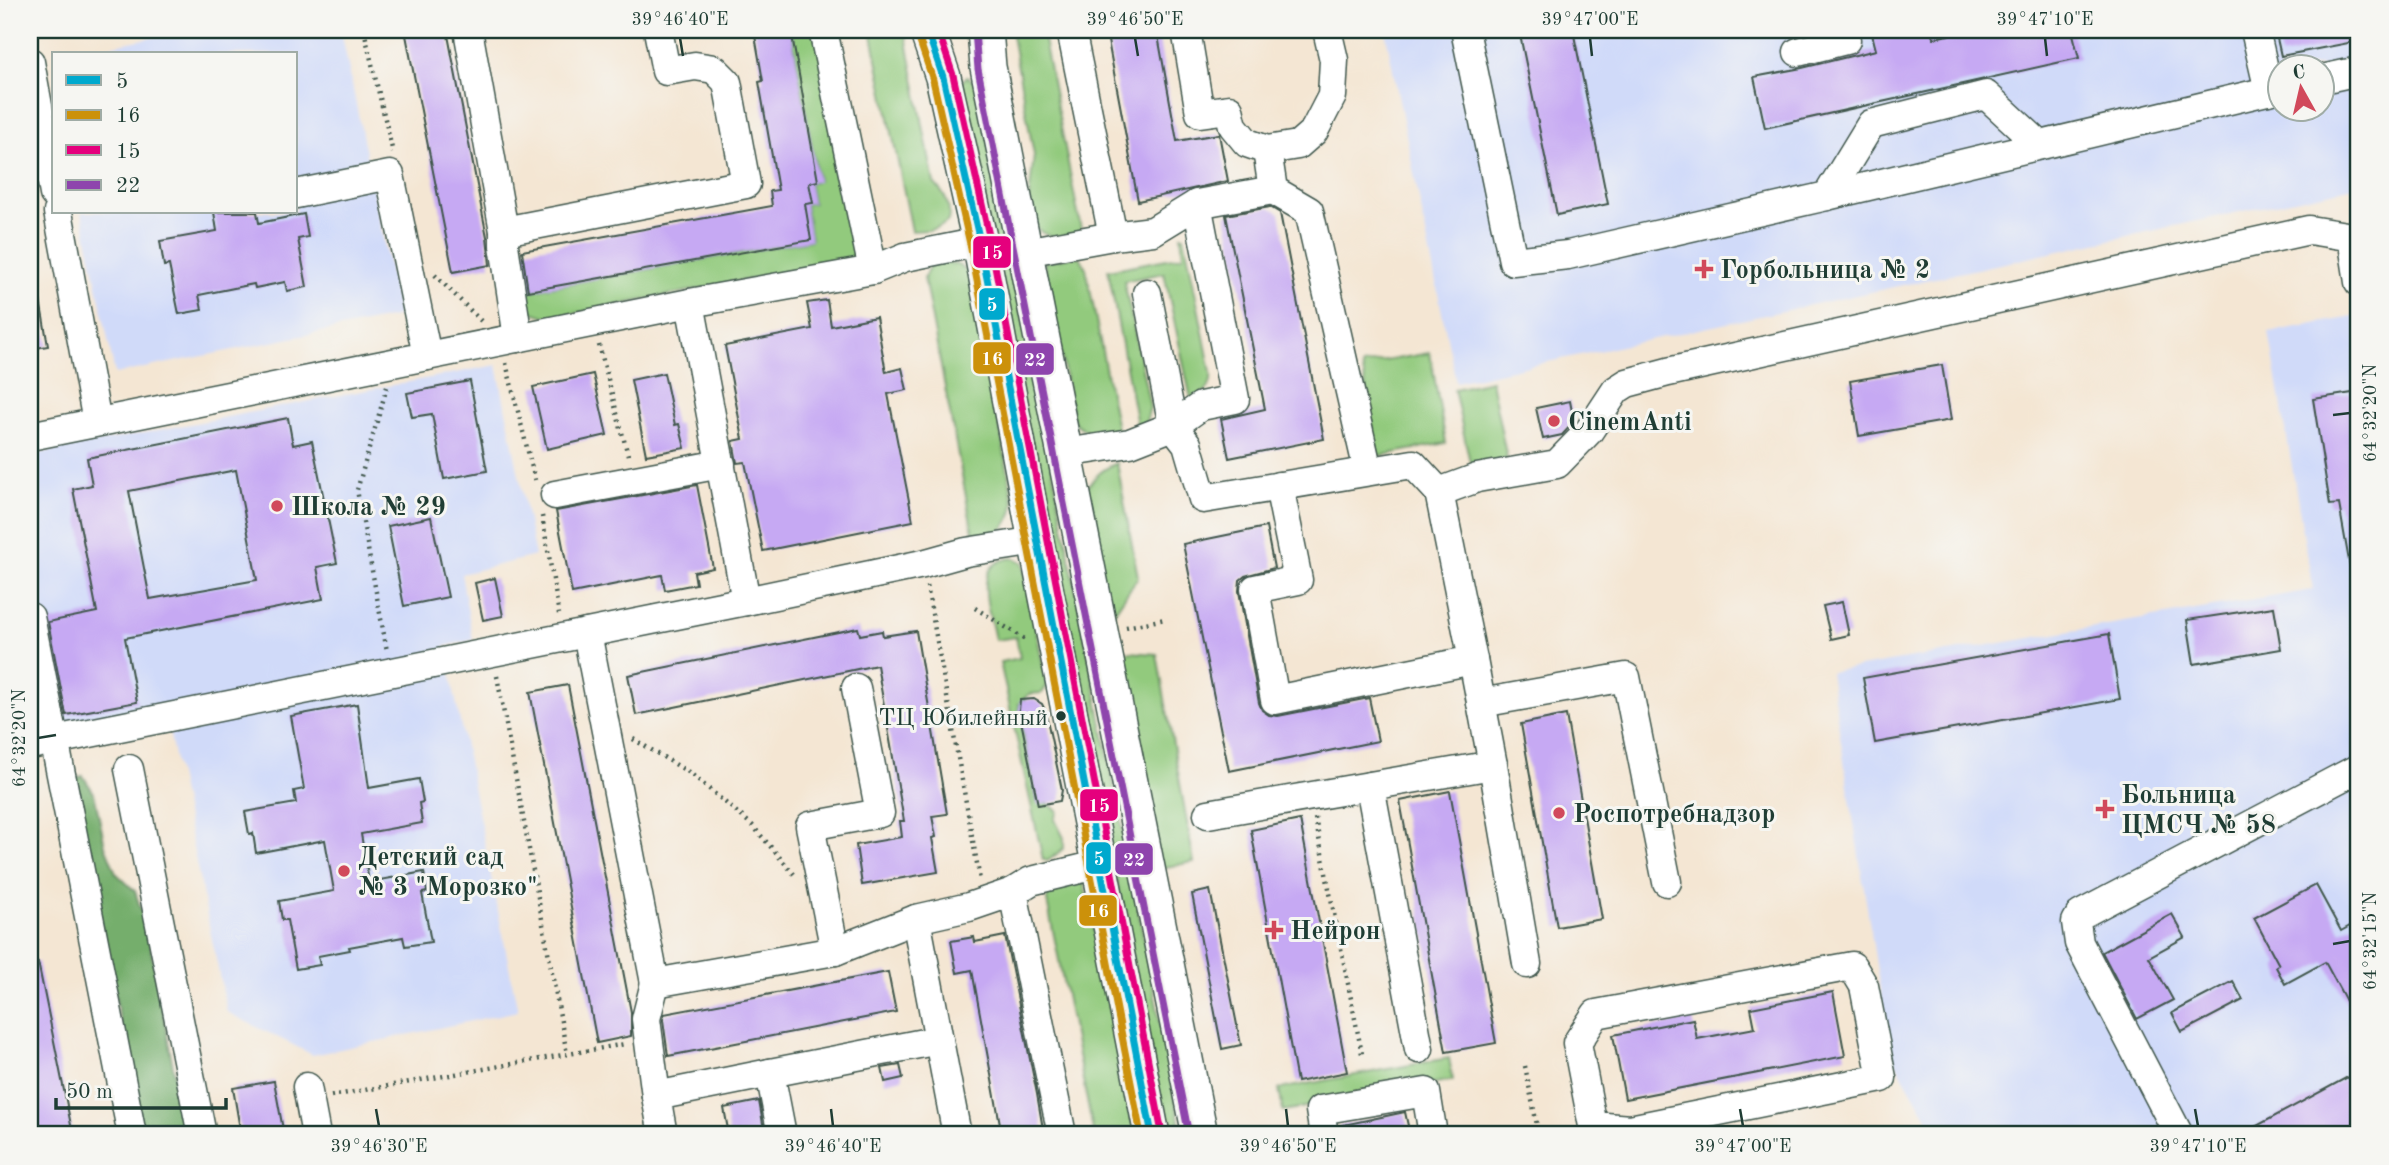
<svg xmlns="http://www.w3.org/2000/svg" width="2389" height="1165" viewBox="0 0 2389 1165" font-family="'Old Standard TT',serif">
  <rect width="100%" height="100%" fill="#f6f6f2"/>
  <filter id="ink" filterUnits="userSpaceOnUse"><feTurbulence type="fractalNoise" baseFrequency=".0143" numOctaves="2"/><feDisplacementMap in="SourceGraphic" scale="14" xChannelSelector="R" yChannelSelector="G"/><feConvolveMatrix kernelMatrix="1 2 1 2 8 2 1 2 1" color-interpolation-filters="sRGB"/></filter>
  <filter id="wash" filterUnits="userSpaceOnUse"><feTurbulence type="fractalNoise" baseFrequency=".00686" numOctaves="4" result="noise"/><feDisplacementMap in="SourceGraphic" scale="28" xChannelSelector="R" yChannelSelector="G"/><feGaussianBlur stdDeviation="1.57" result="paint"/><feColorMatrix in="noise" values="0 0 0 0 0 0 0 0 0 0 0 0 0 0 0 0 0 1.4 0 .05"/><feComposite in="paint" operator="in"/></filter>
  <g filter="url(#wash)">
    <rect width="100%" height="100%" fill="#f4e6d3"/>
    <g fill="#d0daf9" fill-rule="evenodd">
      <polygon points="190,30 341,30 399,316 115,374 82,212 296,212 296,54 69,54"/>
      <path d="M1385,30H2359V186L1456,382ZM2280,66H2322V108H2280Z"/>
      <polygon points="2359,316 2359,1135 1937,1135 1890,1053 1830,672 2313,590 2269,332"/>
      <polygon points="497,365 535,556 461,574 473,640 445,646 518,1011 313,1055 227,1012 169,731 30,735 30,455"/>
    </g>
    <g fill="#92ca7d" stroke="#588458" stroke-width="2">
      <polygon points="791,30 836,30 858,258 551,318 532,312 522,292 811,240 805,204 813,203 809,183 818,181"/>
      <path d="M871,30H905L934,183C944,193 952,205 948,221L943,225L930,230L912,231Z"/>
      <polygon points="1011,30 1042,30 1082,234 1051,237 1041,232 1032,222 1029,198 1034,155"/>
      <polygon points="967,77 977,83 1182,1135 1167,1135 960,87 962,81"/>
      <path d="M1181,235L1184,236L1211,372C1213,389 1205,393 1191,399L1164,273L1124,281L1150,407L1146,422L1138,430L1108,270L1183,256Z"/>
      <path d="M1075,256L1081,258L1086,268L1117,429C1101,439 1088,434 1074,422L1044,262Z"/>
      <path d="M940,262L958,265L971,275L1014,504C1012,522 996,544 975,534L972,528L924,278L929,266Z"/>
      <polygon points="1430,353 1446,443 1378,456 1362,365"/>
      <polygon points="1491,381 1507,459 1471,467 1454,389"/>
      <path d="M1117,463L1138,577L1109,620L1083,494C1093,478 1100,470 1117,463Z"/>
      <path d="M1014,558L1023,563L1047,686L1042,693L1029,694L1019,704V711L1037,802L1047,803L1058,811L1055,820L1064,838V848L1048,861L1043,860L1000,662L1020,658L1016,637L995,640C990,611 969,561 1014,558Z"/>
      <polygon points="1114,651 1157,654 1194,862 1154,869"/>
      <polygon points="1083,882 1086,893 1135,1135 1094,1135 1047,901 1048,887"/>
      <polygon points="1449,1058 1453,1080 1283,1111 1279,1089"/>
    </g>
    <polygon fill="#75ae6c" stroke="#4a7650" stroke-width="2" points="83,776 94,793 105,846 116,873 135,891 147,929 186,1135 143,1135 72,779"/>
    <g id="blocks">
      <g fill="#c6a9f3" fill-rule="evenodd">
        <polygon points="405,30 447,30 487,237 490,265 453,272"/>
        <polygon points="754,30 791,30 818,181 809,183 813,203 805,204 811,240 528,291 522,251 772,206 770,191 778,190 759,82 763,81"/>
        <polygon points="1106,30 1157,30 1177,141 1219,134 1228,181 1138,201"/>
        <polygon points="1519,30 1573,30 1608,204 1557,215"/>
        <polygon points="1871,30 1932,30 1934,38 1972,30 2072,30 2079,58 1765,128 1754,77 1802,68 1876,50"/>
        <polygon points="2288,30 2359,30 2359,41 2281,56 2276,34 2288,32"/>
        <polygon points="1270,207 1280,213 1324,439 1229,458 1221,419 1265,409 1226,215"/>
        <polygon points="214,212 257,212 259,223 304,214 308,237 298,239 307,287 287,291 285,282 255,288 254,284 199,295 202,310 179,314 169,265 164,266 160,241 217,231"/>
        <polygon points="39,294 48,346 30,349 30,295"/>
        <polygon points="827,300 831,326 876,317 886,372 902,368 907,390 888,394 913,521 763,551 745,462 737,463 733,441 743,439 725,346 812,329 807,303"/>
        <polygon points="1942,365 1951,420 1859,436 1850,381"/>
        <polygon points="664,373 675,425 679,424 685,448 646,455 631,380"/>
        <polygon points="593,374 607,435 547,449 533,387"/>
        <polygon points="470,381 487,471 444,479 432,414 412,417 407,393"/>
        <polygon points="2359,392 2359,566 2350,567 2339,504 2330,505 2313,399"/>
        <polygon points="1570,401 1574,422 1562,435 1543,439 1536,408"/>
        <path d="M288,418L293,445L312,441L337,563L317,567L323,599L125,638L137,702L66,715L48,622L97,612L73,489L92,485L87,458ZM236,470L257,580L150,599L129,491Z"/>
        <polygon points="697,485 713,568 694,572 696,584 665,590 662,575 572,593 556,511"/>
        <polygon points="431,517 448,597 404,606 388,526"/>
        <polygon points="1266,527 1274,568 1245,576 1240,580 1239,591 1259,703 1262,710 1269,715 1278,716 1369,698 1378,741 1229,771 1183,544"/>
        <polygon points="495,578 503,616 483,620 475,583"/>
        <polygon points="1842,602 1849,635 1831,639 1823,606"/>
        <polygon points="2274,607 2281,649 2194,664 2187,620"/>
        <polygon points="858,628 860,635 882,631 883,636 916,631 947,814 932,816 936,837 932,838 938,872 862,885 856,845 902,837 900,821 904,821 877,665 636,715 628,675"/>
        <polygon points="2109,634 2120,699 1875,743 1863,678"/>
        <polygon points="568,685 631,1012 631,1036 597,1043 530,692"/>
        <polygon points="1034,699 1042,704 1045,710 1062,790 1060,801 1038,805 1019,711 1020,700"/>
        <polygon points="357,704 369,788 419,779 423,802 419,803 422,823 361,834 369,882 424,872 427,892 422,893 431,942 405,946 403,937 349,947 350,950 318,956 320,965 296,969 287,920 282,920 279,901 334,891 325,840 256,853 253,833 249,834 245,812 296,803 294,791 304,789 291,716"/>
        <polygon points="1566,715 1602,919 1557,927 1521,724"/>
        <polygon points="1450,791 1496,1043 1446,1052 1400,801"/>
        <polygon points="1300,820 1347,1072 1297,1082 1251,830"/>
        <polygon points="2316,885 2341,931 2359,921 2359,1025 2325,962 2285,984 2276,967 2279,965 2254,918"/>
        <polygon points="1210,890 1241,1045 1222,1049 1192,894"/>
        <polygon points="2172,914 2185,937 2149,957 2173,1000 2137,1019 2102,952"/>
        <polygon points="1005,936 1037,1094 1044,1135 1002,1135 972,970 957,973 951,941 974,937 975,942"/>
        <polygon points="38,962 73,1135 30,1135 30,963"/>
        <polygon points="888,972 896,1012 668,1056 663,1020 664,1014"/>
        <polygon points="2233,981 2243,1000 2182,1032 2172,1013"/>
        <polygon points="1833,992 1845,1056 1625,1099 1613,1035 1693,1019 1697,1039 1755,1028 1751,1008"/>
        <polygon points="900,1065 903,1078 885,1082 882,1068"/>
        <polygon points="2359,1071 2359,1135 2240,1135"/>
        <polygon points="274,1081 284,1135 241,1135 233,1088"/>
        <polygon points="759,1101 765,1135 729,1135 724,1108"/>
        <polygon points="1405,1112 1410,1135 1340,1135 1339,1126"/>
      </g>
    </g>
  </g>
  <g filter="url(#ink)">
    <use href="#blocks" fill-opacity="0" stroke="#3f564c" stroke-width="2"/>
    <g fill="none" stroke-linecap="round" stroke-linejoin="round">
      <g stroke="#3f564c" stroke-width="31">
        <g id="minor">
          <polyline points="468,30 504,231 746,184 727,82 714,69 695,66 666,71 658,30"/>
          <polyline points="823,30 873,270"/>
          <polyline points="1071,30 1113,236 1153,231 1197,204 1273,190"/>
          <polyline points="1186,30 1200,113 1229,109 1233,126 1247,143 1267,150 1298,145 1314,131 1332,96 1334,60 1327,30"/>
          <polyline points="1465,30 1513,261 1568,255 1827,196 1871,124 1986,95 2040,145"/>
          <polyline points="2255,30 2269,91"/>
          <polyline points="1798,52 1846,40 1843,30"/>
          <polyline points="30,62 54,194"/>
          <polyline points="2322,79 2359,71"/>
          <polyline points="1267,150 1273,190 1309,211 1368,471"/>
          <polyline points="296,194 390,175 427,356"/>
          <polyline points="1827,196 2280,88"/>
          <polyline points="58,212 97,422"/>
          <polyline points="504,231 504,245 518,338"/>
          <polyline points="2352,237 2359,282"/>
          <polyline points="1025,252 1113,236"/>
          <polyline points="1147,293 1173,426 1187,444 1203,499 1413,464 1439,492"/>
          <polyline points="690,303 746,601"/>
          <polyline points="30,436 690,303 873,270 905,257 980,242"/>
          <polyline points="1065,453 1130,443 1173,426 1201,406 1235,399 1197,204"/>
          <polyline points="1279,486 1298,580 1255,589 1275,700 1473,660 1439,492 1477,478 1557,464 1589,431 1616,390 1627,383 1668,372 2309,230 2359,238"/>
          <polyline points="555,495 721,464"/>
          <polyline points="30,617 132,1135"/>
          <polyline points="587,633 655,983 835,951 916,919 969,907 1013,892 1031,881 1101,864"/>
          <polyline points="1473,660 1493,765 1527,964"/>
          <polyline points="1481,703 1626,677 1667,882"/>
          <polyline points="30,745 746,601 923,564 966,552 1036,541"/>
          <polyline points="129,769 202,1135"/>
          <polyline points="1208,814 1370,786"/>
          <polyline points="1013,892 1062,1135"/>
          <polyline points="916,919 957,1135"/>
          <polyline points="835,951 810,826 880,813 856,688"/>
          <polygon points="1852,966 1864,986 1882,1078 1630,1129 1593,1126 1577,1043 1596,1014"/>
          <polyline points="655,983 646,1019 656,1096"/>
          <polyline points="1419,1049 1370,786 1493,765"/>
          <polyline points="307,1087 316,1135"/>
          <polyline points="663,1135 656,1096 770,1073"/>
          <polyline points="782,1135 770,1073 939,1040"/>
          <polyline points="1324,1135 1320,1110 1426,1092 1433,1135"/>
          <polyline points="2179,1135 2079,943 2076,922 2080,915 2359,768"/>
        </g>
      </g>
      <g stroke="#3f564c" stroke-width="38">
        <g id="major">
          <polyline points="927,30 943,77 980,242 1036,541 1152,1135"/>
          <polyline points="985,30 988,67 1200,1135"/>
        </g>
      </g>
      <g stroke="#3f564c" stroke-width="4.5" stroke-dasharray="2 5" stroke-linecap="butt">
        <polyline points="364,30 393,153"/>
        <polyline points="435,275 481,321"/>
        <polyline points="599,345 629,459"/>
        <polyline points="506,363 535,480"/>
        <polyline points="387,387 357,490 387,651"/>
        <polyline points="542,516 559,614"/>
        <polyline points="927,586 980,880"/>
        <polyline points="975,608 1028,641"/>
        <polyline points="1126,627 1165,619"/>
        <polyline points="497,676 567,1054"/>
        <polyline points="633,739 690,773 752,825 794,874"/>
        <polyline points="1315,818 1362,1054"/>
        <polyline points="1525,1066 1539,1135"/>
        <polyline points="331,1096 625,1044"/>
      </g>
      <use href="#minor" stroke="#fff" stroke-width="28"/>
      <use href="#major" stroke="#fff" stroke-width="35"/>
      <g stroke="#f6f6f2" stroke-width="12">
        <polyline id="bus-1" points="927,30 943,77 980,242 1152,1135"/>
      </g>
      <g stroke="#f6f6f2" stroke-width="12">
        <polyline id="bus-2" points="917,33 933,80 970,244 1141,1135"/>
      </g>
      <g stroke="#f6f6f2" stroke-width="12">
        <polyline id="bus-3" points="938,30 953,75 990,240 1162,1133"/>
      </g>
      <g stroke="#f6f6f2" stroke-width="12">
        <polyline id="bus-4" points="975,31 978,69 1189,1135"/>
      </g>
      <use href="#bus-1" stroke="#00a9ce" stroke-width="7"/>
      <use href="#bus-2" stroke="#cc910a" stroke-width="7"/>
      <use href="#bus-3" stroke="#e5007d" stroke-width="7"/>
      <use href="#bus-4" stroke="#8e44ad" stroke-width="7"/>
    </g>
  </g>
  <path fill="none" stroke="#1f3d34" stroke-width="2.5" d="M680,38L683,56M1135,38L1138,56M1590,38L1592,56M2045,38L2047,56M2333,415L2350,413M38,738L56,735M2333,944L2350,941M376,1109L379,1126M831,1109L833,1126M1286,1109L1288,1126M1740,1109L1743,1126M2195,1109L2198,1126"/>
  <g fill="#d1495b" stroke="#f6f6f2" stroke-width="2.5">
    <path d="M1700.5 258.5h7v7h7v7h-7v7h-7v-7h-7v-7h7z"/>
    <circle cx="1554" cy="421" r="7"/>
    <circle cx="277" cy="506" r="7"/>
    <path d="M2101.5 798.5h7v7h7v7h-7v7h-7v-7h-7v-7h7z"/>
    <circle cx="1559" cy="813" r="7"/>
    <circle cx="344" cy="871" r="7"/>
    <path d="M1270.5 919.5h7v7h7v7h-7v7h-7v-7h-7v-7h7z"/>
  </g>
  <circle fill="#1f3d34" stroke="#f6f6f2" stroke-width="2.5" cx="1061" cy="716" r="6"/>
  <g text-anchor="middle" stroke-width="6" stroke-linejoin="round" paint-order="stroke">
    <g font-size="24" fill="#1f3d34" stroke="#f6f6f2" text-anchor="end">
      <text x="1048" y="725">ТЦ Юбилейный</text>
    </g>
    <g font-size="26" font-weight="bold" fill="#1f3d34" stroke="#f6f6f2" text-anchor="start">
      <text x="1720" y="278">Горбольница № 2</text>
      <text x="1568" y="430">CinemAnti</text>
      <text x="291" y="515">Школа № 29</text>
      <text x="2121" y="803">Больница<tspan x="2121" dy="30">ЦМСЧ № 58</tspan></text>
      <text x="1573" y="822">Роспотребнадзор</text>
      <text x="358" y="865">Детский сад<tspan x="358" dy="30">№ 3 "Морозко"</tspan></text>
      <text x="1290" y="939">Нейрон</text>
    </g>
  </g>
  <g stroke="#f6f6f2" stroke-width="2.5">
    <rect x="972" y="235" width="40" height="34" rx="7" fill="#e5007d"/>
    <rect x="978" y="287" width="28" height="34" rx="7" fill="#00a9ce"/>
    <rect x="972" y="341" width="40" height="34" rx="7" fill="#cc910a"/>
    <rect x="1015" y="342" width="40" height="34" rx="7" fill="#8e44ad"/>
    <rect x="1079" y="788" width="40" height="34" rx="7" fill="#e5007d"/>
    <rect x="1085" y="841" width="27" height="34" rx="7" fill="#00a9ce"/>
    <rect x="1114" y="842" width="40" height="34" rx="7" fill="#8e44ad"/>
    <rect x="1078" y="894" width="40" height="33" rx="7" fill="#cc910a"/>
  </g>
  <g font-size="19" text-anchor="middle" font-weight="bold" fill="#fff">
    <text x="992" y="259">15</text>
    <text x="992" y="311">5</text>
    <text x="992" y="365">16</text>
    <text x="1035" y="366">22</text>
    <text x="1099" y="812">15</text>
    <text x="1099" y="865">5</text>
    <text x="1134" y="866">22</text>
    <text x="1098" y="917">16</text>
  </g>
  <rect width="2389" height="1165" fill="none" stroke="#f6f6f2" stroke-width="77"/>
  <rect x="52" y="52" width="245" height="161" fill="#f6f6f2" stroke="#a0aca6" stroke-width="2"/>
  <rect x="66" y="75" width="35" height="10" fill="#00a9ce" stroke="#a0aca6" stroke-width="2"/>
  <text x="116" y="88" font-size="21" fill="#1f3d34">5</text>
  <rect x="66" y="110" width="35" height="10" fill="#cc910a" stroke="#a0aca6" stroke-width="2"/>
  <text x="116" y="122" font-size="21" fill="#1f3d34">16</text>
  <rect x="66" y="145" width="35" height="10" fill="#e5007d" stroke="#a0aca6" stroke-width="2"/>
  <text x="116" y="158" font-size="21" fill="#1f3d34">15</text>
  <rect x="66" y="180" width="35" height="10" fill="#8e44ad" stroke="#a0aca6" stroke-width="2"/>
  <text x="116" y="192" font-size="21" fill="#1f3d34">22</text>
  <g transform="translate(2301 88) rotate(352)"><circle r="33" fill="#f6f6f2" stroke="#a0aca6" stroke-width="2"/>
  <path d="M0-5L12 26L0 18L-12 26Z" fill="#d1495b"/>
  <text y="-10" font-size="19" font-weight="bold" text-anchor="middle" fill="#1f3d34">С</text>
  </g>
  <path d="M56 1098v10h170v-10" fill="none" stroke="#1f3d34" stroke-width="3.5"/>
  <text x="66" y="1098" font-size="21" fill="#1f3d34" stroke="#f6f6f2" stroke-width="5" paint-order="stroke">50 m</text>
  <rect x="38" y="38" width="2312" height="1088" fill="none" stroke="#1f3d34" stroke-width="2.5"/>
  <g font-size="18" text-anchor="middle" fill="#1f3d34">
    <text x="680" y="25">39°46'40"E</text>
    <text x="1135" y="25">39°46'50"E</text>
    <text x="1590" y="25">39°47'00"E</text>
    <text x="2045" y="25">39°47'10"E</text>
    <text transform="translate(2370 413) rotate(-90)" y="6">64°32'20"N</text>
    <text transform="translate(19 738) rotate(-90)" y="6">64°32'20"N</text>
    <text transform="translate(2370 941) rotate(-90)" y="6">64°32'15"N</text>
    <text x="379" y="1152">39°46'30"E</text>
    <text x="833" y="1152">39°46'40"E</text>
    <text x="1288" y="1152">39°46'50"E</text>
    <text x="1743" y="1152">39°47'00"E</text>
    <text x="2198" y="1152">39°47'10"E</text>
  </g>
</svg>
